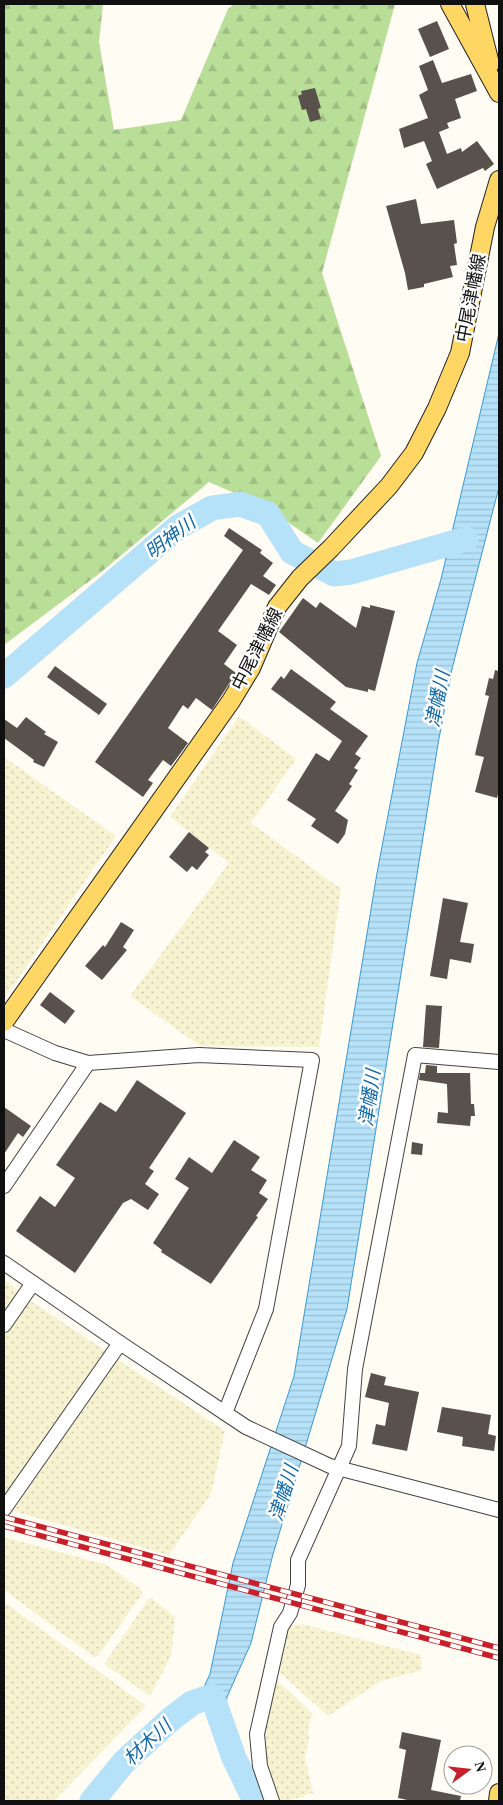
<svg xmlns="http://www.w3.org/2000/svg" width="503" height="1805" viewBox="0 0 503 1805" font-family="'Times New Roman','Noto Sans JP',serif">
  <defs>
    <pattern id="farmland-dots" width="8" height="8" patternUnits="userSpaceOnUse" patternTransform="scale(1.25)"><rect width="8" height="8" fill="#f7f3d1"/><path d="M2 2h.1M6 6h.1" fill="none" stroke="#d3cfb2" stroke-width="1.8" stroke-linecap="round"/></pattern>
    <pattern id="forest-firs" width="22" height="20" patternUnits="userSpaceOnUse" patternTransform="scale(1.25)"><rect width="22" height="20" fill="#b9de98"/><path d="M5 1l3.5 6h-7zM16 11l3.5 6h-7z" fill="#9ebd82"/></pattern>
    <pattern id="water-rules" width="6" height="5" patternUnits="userSpaceOnUse" patternTransform="scale(1.25)"><rect width="6" height="5" fill="#b5e1f9"/><path d="M0 2.5h6" fill="none" stroke="#9bc0d4"/></pattern>
  </defs>
  <rect width="100%" height="100%" fill="#fffcf3"/>
  <g fill="url(#farmland-dots)">
    <polygon points="239,716 296,759 251,823 341,889 319,1047 200,1046 130,996 229,863 170,817"/>
    <polygon points="4,757 116,836 4,999"/>
    <polygon points="4,1280 18,1290 19,1295 4,1317"/>
    <polygon points="29,1300 106,1351 6,1495 4,1495 4,1336"/>
    <polygon points="117,1359 225,1431 211,1494 169,1555 13,1511"/>
    <polygon points="4,1537 107,1565 142,1590 142,1594 98,1656 94,1657 4,1590"/>
    <polygon points="150,1597 175,1617 171,1656 150,1696 104,1664"/>
    <polygon points="4,1602 146,1706 54,1801 8,1801 4,1798"/>
    <polygon points="302,1624 421,1655 422,1670 381,1681 328,1716 277,1670 288,1627"/>
    <polygon points="275,1678 313,1714 308,1727 309,1739 305,1757 313,1793 288,1801 277,1801 268,1781 263,1751 263,1720"/>
  </g>
  <polygon fill="url(#forest-firs)" points="4,4 103,4 99,42 114,130 181,120 228,9 234,4 395,4 322,273 381,456 318,543 266,507 209,482 100,573 4,645"/>
  <polygon fill="url(#water-rules)" stroke="#3999d4" points="499,333 499,487 452,669 438,744 347,1309 273,1554 251,1643 227,1697 225,1710 227,1737 204,1704 192,1703 203,1689 210,1674 233,1563 294,1376 377,873 417,663 441,579"/>
  <g fill="none" stroke-linecap="round" stroke-linejoin="round">
    <g stroke="#b5e1f9" stroke-width="25">
      <polyline points="4,676 178,527 212,508 240,504 268,514 292,552 334,574 351,572 466,539"/>
      <polyline points="215,1704 234,1758 255,1801"/>
      <polyline points="92,1801 124,1762 171,1719 192,1703 212,1696"/>
    </g>
  </g>
  <g fill="#59514c">
    <polygon points="437,21 449,49 430,57 418,29"/>
    <polygon points="433,60 442,83 471,74 477,91 455,99 461,118 447,123 449,128 439,132 447,154 461,148 462,152 477,141 494,164 485,171 483,168 437,189 426,164 432,161 424,141 404,148 399,129 428,118 419,95 428,90 419,66"/>
    <polygon points="315,88 321,108 318,109 321,119 310,122 306,109 302,110 298,96 302,94 301,91"/>
    <polygon points="416,199 421,224 454,220 457,243 454,244 457,265 450,266 453,277 424,284 424,287 408,290 405,273 386,206"/>
    <polygon points="229,528 262,550 260,553 273,563 263,576 276,585 269,595 251,584 218,631 237,645 224,664 236,673 212,710 196,698 188,709 183,705 168,728 188,743 171,766 163,760 148,780 153,783 143,797 95,762 243,550 224,536"/>
    <polygon points="303,598 316,608 320,602 356,628 362,606 370,608 370,605 395,611 375,691 368,689 368,692 346,687 279,632"/>
    <polygon points="55,666 107,704 99,715 47,677"/>
    <polygon points="291,669 336,702 330,709 368,736 355,754 361,758 354,768 358,770 349,784 352,786 335,811 348,820 345,834 338,844 311,826 316,819 287,800 316,753 329,761 342,741 271,689 281,676 284,679"/>
    <polygon points="495,670 499,671 499,791 497,798 475,792 484,757 475,755 476,750 489,696 485,695 489,678 493,679"/>
    <polygon points="26,717 46,732 44,734 58,742 44,767 33,762 34,760 4,738 4,719 17,728"/>
    <polygon points="189,832 209,848 205,852 209,855 197,870 192,866 187,872 169,857"/>
    <polygon points="443,898 468,903 460,942 474,944 471,963 450,959 447,979 430,976"/>
    <polygon points="121,922 134,930 123,947 127,950 102,980 85,966 103,945 105,947"/>
    <polygon points="50,992 75,1011 65,1024 40,1005"/>
    <polygon points="426,1005 442,1006 439,1048 423,1047"/>
    <polygon points="426,1065 437,1066 437,1073 470,1073 471,1104 474,1104 475,1116 471,1116 470,1126 437,1123 438,1112 448,1113 447,1084 419,1080 420,1073 425,1073"/>
    <polygon points="137,1080 186,1113 149,1168 154,1171 145,1184 159,1194 148,1210 131,1199 123,1203 75,1273 16,1231 40,1196 55,1207 75,1178 56,1165 100,1102 116,1112"/>
    <polygon points="4,1107 31,1126 23,1137 18,1133 4,1154"/>
    <polygon points="234,1140 260,1157 251,1170 267,1180 259,1193 268,1199 256,1216 258,1217 211,1284 161,1252 162,1250 153,1243 189,1188 175,1179 189,1157 212,1173"/>
    <polygon points="412,1142 423,1144 422,1155 411,1154"/>
    <polygon points="371,1373 386,1377 384,1385 419,1392 407,1451 372,1444 376,1424 385,1426 389,1403 365,1397"/>
    <polygon points="442,1407 491,1415 488,1434 496,1436 494,1451 462,1446 463,1437 437,1432"/>
    <polygon points="402,1732 441,1740 431,1790 461,1796 460,1801 412,1801 398,1798 406,1750 399,1748"/>
  </g>
  <g fill="none" stroke-linecap="round" stroke-linejoin="round">
    <g stroke="#434343" stroke-width="16">
      <g id="minor">
        <polyline points="4,1030 55,1053 88,1063 199,1055 312,1060 266,1309 225,1413"/>
        <polyline points="4,1186 88,1063"/>
        <polyline points="4,1263 120,1343 246,1427 330,1466 499,1510"/>
        <polyline points="4,1325 33,1283"/>
        <polyline points="4,1509 120,1343"/>
        <polyline points="272,1801 260,1766 257,1734 281,1627 290,1613 298,1585 298,1560 349,1446 355,1369 415,1055 499,1062"/>
      </g>
    </g>
    <g stroke="#212121" stroke-width="20">
      <g id="major">
        <polyline points="450,4 499,93"/>
        <polyline points="475,4 490,64"/>
        <polyline points="4,1022 231,701 251,668 277,607 300,578 331,548 389,486 414,453 437,408 460,353 485,227 499,180"/>
        <polyline points="498,1801 499,1793"/>
      </g>
    </g>
    <use href="#minor" stroke="#fff" stroke-width="14"/>
    <use href="#major" stroke="#fed664" stroke-width="18"/>
    <g stroke="#c8202b" stroke-width="5.5">
      <g id="rail">
        <polyline points="4,1517 499,1648"/>
        <polyline points="4,1526 499,1658"/>
      </g>
    </g>
    <use href="#rail" stroke="#fff" stroke-width="4" stroke-dasharray="11" stroke-linecap="butt"/>
  </g>
  <g text-anchor="middle" stroke-width="5" stroke-linejoin="round" paint-order="stroke">
    <g font-size="18" fill="#101010" stroke="#fff">
      <text transform="translate(471 298) rotate(-79)" y="6">中尾津幡線</text>
      <text transform="translate(257 649) rotate(-63)" y="6">中尾津幡線</text>
    </g>
    <g font-size="19" font-style="italic" fill="#126aa9" stroke="#fff">
      <text transform="translate(170 537) rotate(-37)" y="7">明神川</text>
      <text transform="translate(437 699) rotate(-79)" y="7">津幡川</text>
      <text transform="translate(369 1098) rotate(-82)" y="7">津幡川</text>
      <text transform="translate(283 1493) rotate(-73)" y="7">津幡川</text>
      <text transform="translate(147 1742) rotate(-43)" y="7">材木川</text>
    </g>
  </g>
  <rect width="503" height="1805" fill="none" stroke="#101010" stroke-width="10"/>
  <g transform="translate(468 1770) rotate(75)"><circle r="24" fill="#ffffff" stroke="#9f9f9f"/>
  <path d="M0-4L9 19L0 12L-9 19Z" fill="#c8202b"/>
  <text y="-8" font-size="14" font-weight="bold" text-anchor="middle" fill="#101010">N</text>
  </g>
</svg>
